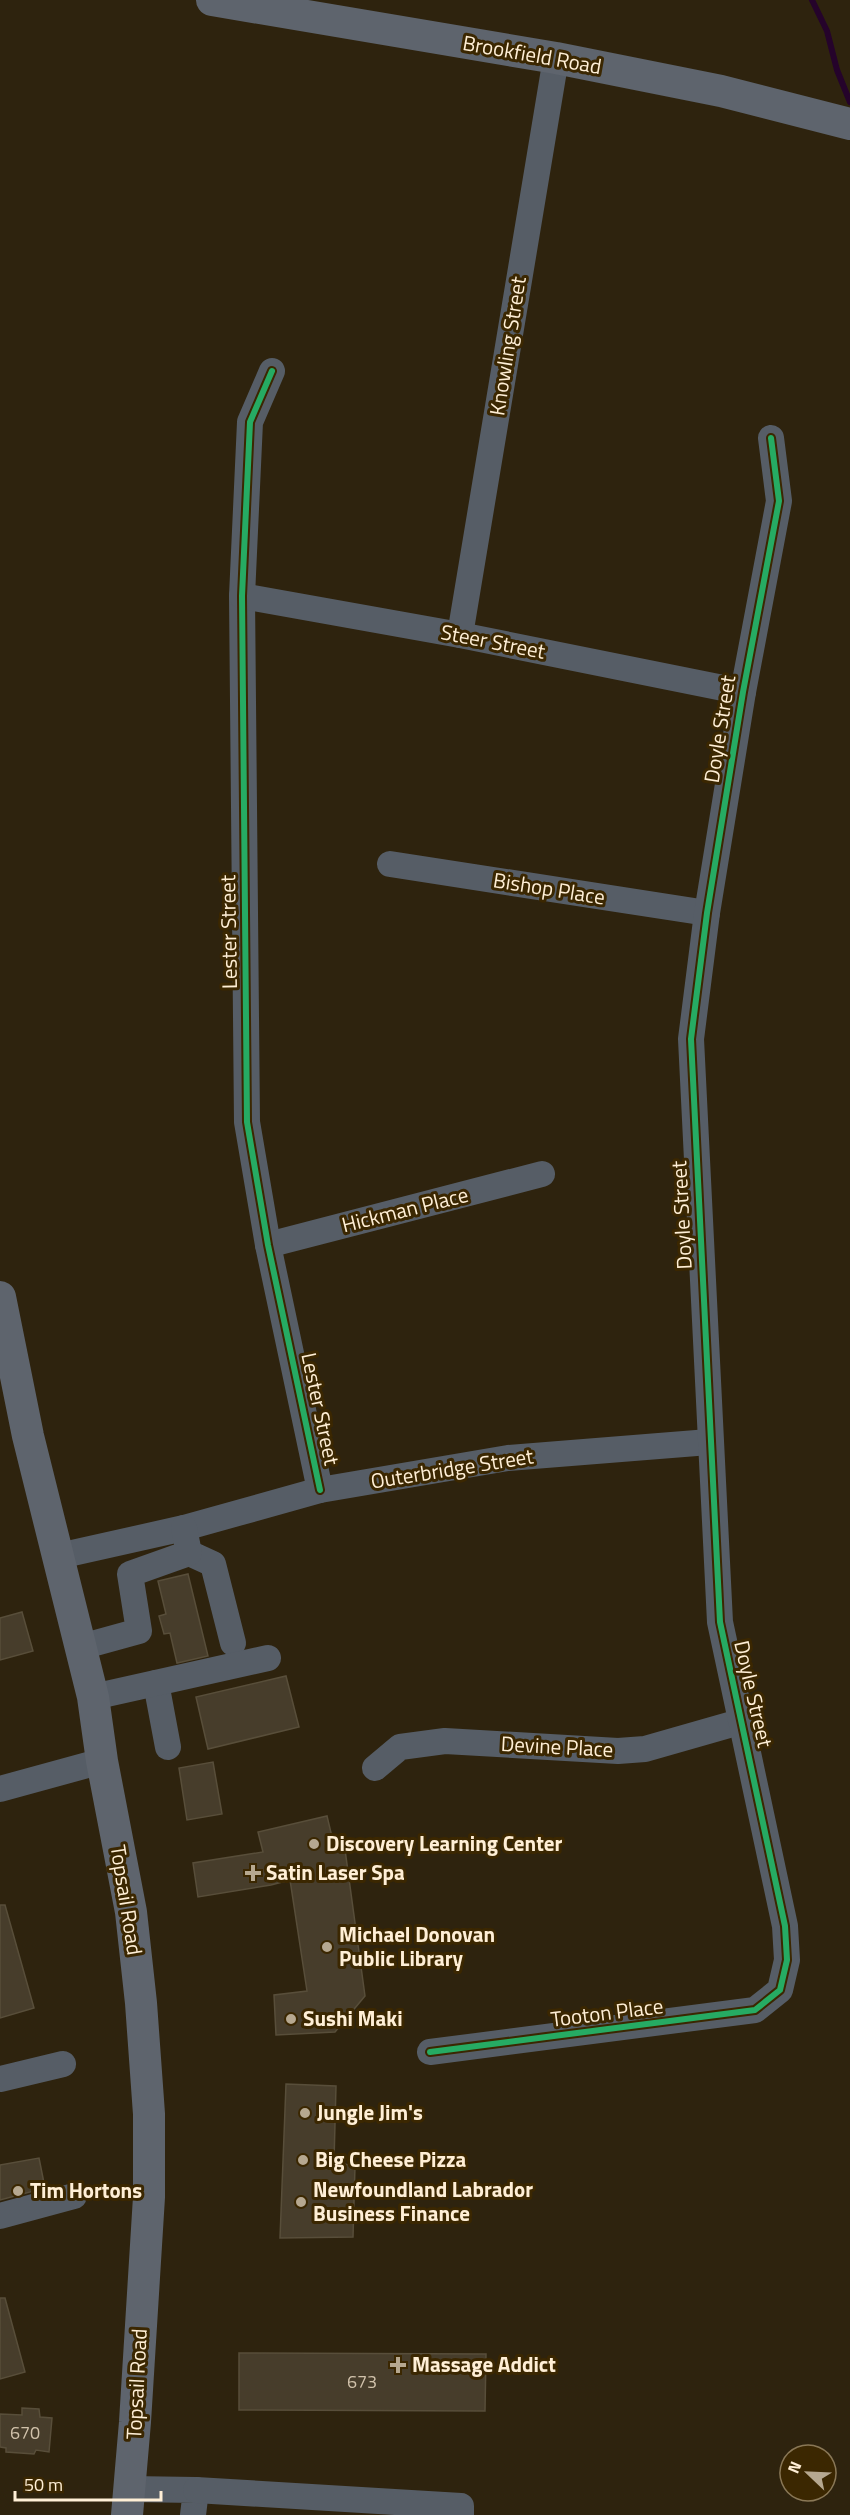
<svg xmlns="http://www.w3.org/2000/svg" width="850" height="2515" viewBox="0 0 850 2515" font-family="'Titillium Web',sans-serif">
  <rect width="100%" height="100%" fill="#2e230e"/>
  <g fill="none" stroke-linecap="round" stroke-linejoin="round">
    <polyline stroke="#25032b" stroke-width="6" points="812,0 827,31 837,70 850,102"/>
  </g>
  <g fill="#473d2b" stroke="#584e3a" stroke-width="1.5">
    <polygon points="188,1574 208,1656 177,1663 170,1633 164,1634 159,1616 166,1614 158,1581"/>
    <polygon points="22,1612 33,1651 0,1660 0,1618"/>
    <polygon points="286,1676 299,1727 208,1749 196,1697"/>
    <polygon points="213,1762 222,1814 187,1820 179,1768"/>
    <polygon points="327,1816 332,1837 343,1835 365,1996 335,2032 276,2035 274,1995 307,1991 290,1880 271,1885 198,1897 193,1863 263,1852 258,1832"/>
    <polygon points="0,1905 5,1905 34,2008 0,2018"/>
    <polygon points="286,2084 336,2086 334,2162 355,2166 353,2237 280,2238"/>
    <polygon points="39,2158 45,2188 0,2200 0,2165"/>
    <polygon points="0,2298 5,2298 25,2372 0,2379"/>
    <polygon points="239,2353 486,2354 485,2411 239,2410"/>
    <polygon points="22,2408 39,2409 40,2417 52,2418 49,2452 36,2450 34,2454 6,2452 6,2448 0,2447 0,2414 22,2415"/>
  </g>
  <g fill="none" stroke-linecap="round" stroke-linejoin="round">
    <g stroke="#565d66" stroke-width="26">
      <polyline points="272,371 250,422 242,596 247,1122 268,1245 320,1490"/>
      <polyline points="242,596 460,635 743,692"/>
      <polyline points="460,635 556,58"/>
      <polyline points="390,864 707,913"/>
      <polyline points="268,1245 542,1174"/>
      <polyline points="189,1553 213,1564 233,1643"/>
      <polyline points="59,1556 184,1528 320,1490 508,1458 709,1442"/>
      <polyline points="81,1647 139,1631 130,1574 189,1553 184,1528"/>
      <polyline points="156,1683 168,1747"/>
      <polyline points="93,1697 268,1658"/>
      <polyline points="375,1768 400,1747 445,1741 618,1751 645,1749 743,1721"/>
      <polyline points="0,1789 102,1761"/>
      <polyline points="430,2052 755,2010 780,1990 787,1960 785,1926 720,1622 691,1039 707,913 743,692 779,501 771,438"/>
      <polyline points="0,2079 63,2064"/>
      <polyline points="0,2216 74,2196"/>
      <polyline points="129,2489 196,2490 193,2515"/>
      <polyline points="196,2490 461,2506 461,2515"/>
    </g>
    <g stroke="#5e646d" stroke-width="32">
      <polyline points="212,0 556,58 721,91 850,124"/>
      <polyline points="0,1297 28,1436 93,1697 102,1761 131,1912 141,2003 149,2114 149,2197 135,2422 127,2515"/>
    </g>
    <g stroke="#3b2701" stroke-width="10">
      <g id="cycleway">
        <polyline points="272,371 250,422 242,596 247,1122 268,1245 320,1490"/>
        <polyline points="430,2052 755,2010 780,1990 787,1960 785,1926 720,1622 691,1039 707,913 743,692 779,501 771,438"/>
      </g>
    </g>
    <use href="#cycleway" stroke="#26ab63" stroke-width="6"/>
  </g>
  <g fill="#b6a890" stroke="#3b2701" stroke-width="2">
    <circle cx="314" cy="1844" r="6"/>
    <path d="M250 1864h6v6h6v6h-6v6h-6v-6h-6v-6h6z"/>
    <circle cx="327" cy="1947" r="6"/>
    <circle cx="291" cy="2019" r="6"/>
    <circle cx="305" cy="2113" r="6"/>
    <circle cx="303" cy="2160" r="6"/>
    <circle cx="18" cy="2191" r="6"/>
    <circle cx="301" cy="2202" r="6"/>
    <path d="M395 2356h6v6h6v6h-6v6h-6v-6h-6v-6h6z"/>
  </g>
  <g text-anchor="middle" stroke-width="6" stroke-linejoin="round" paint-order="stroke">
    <g font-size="18" fill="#d1c2ab">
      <text x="362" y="2388">673</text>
      <text x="25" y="2439">670</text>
    </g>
    <g font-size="21" fill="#ffefd6" stroke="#3b2701">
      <text transform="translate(532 55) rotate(10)" y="7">Brookfield Road</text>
      <text transform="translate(508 346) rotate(-81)" y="7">Knowling Street</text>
      <text transform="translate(493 642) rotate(11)" y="7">Steer Street</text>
      <text transform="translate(720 729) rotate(-81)" y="7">Doyle Street</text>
      <text transform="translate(549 889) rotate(9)" y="7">Bishop Place</text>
      <text transform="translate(229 932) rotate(-91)" y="7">Lester Street</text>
      <text transform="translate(405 1210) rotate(-14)" y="7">Hickman Place</text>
      <text transform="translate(682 1215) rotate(-93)" y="7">Doyle Street</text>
      <text transform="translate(320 1409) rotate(78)" y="7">Lester Street</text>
      <text transform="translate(452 1469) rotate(-9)" y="7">Outerbridge Street</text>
      <text transform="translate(753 1694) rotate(77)" y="7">Doyle Street</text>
      <text transform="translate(557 1747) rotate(3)" y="7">Devine Place</text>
      <text transform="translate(126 1900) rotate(81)" y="7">Topsail Road</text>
      <text transform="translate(607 2013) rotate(-7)" y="7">Tooton Place</text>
      <text transform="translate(137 2384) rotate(-87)" y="7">Topsail Road</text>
    </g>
    <g font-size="21" font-weight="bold" fill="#ffefd6" stroke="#3b2701" text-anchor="start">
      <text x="326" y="1851">Discovery Learning Center</text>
      <text x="266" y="1880">Satin Laser Spa</text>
      <text x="339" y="1942">Michael Donovan<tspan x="339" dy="24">Public Library</tspan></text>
      <text x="303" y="2026">Sushi Maki</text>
      <text x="317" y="2120">Jungle Jim's</text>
      <text x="315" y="2167">Big Cheese Pizza</text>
      <text x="313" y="2197">Newfoundland Labrador<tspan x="313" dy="24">Business Finance</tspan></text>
      <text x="30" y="2198">Tim Hortons</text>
      <text x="412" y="2372">Massage Addict</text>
    </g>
  </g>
  <g transform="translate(808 2473) rotate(293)"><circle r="28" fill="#3b2701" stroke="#897756" stroke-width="1.5"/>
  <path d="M0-4.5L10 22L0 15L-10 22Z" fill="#b6a890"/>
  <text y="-9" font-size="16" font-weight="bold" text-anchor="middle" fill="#ffefd6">N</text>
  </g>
  <path d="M15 2491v9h146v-9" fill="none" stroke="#ffefd6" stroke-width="3"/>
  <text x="24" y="2491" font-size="18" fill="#ffefd6" stroke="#3b2701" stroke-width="4.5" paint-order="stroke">50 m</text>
</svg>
